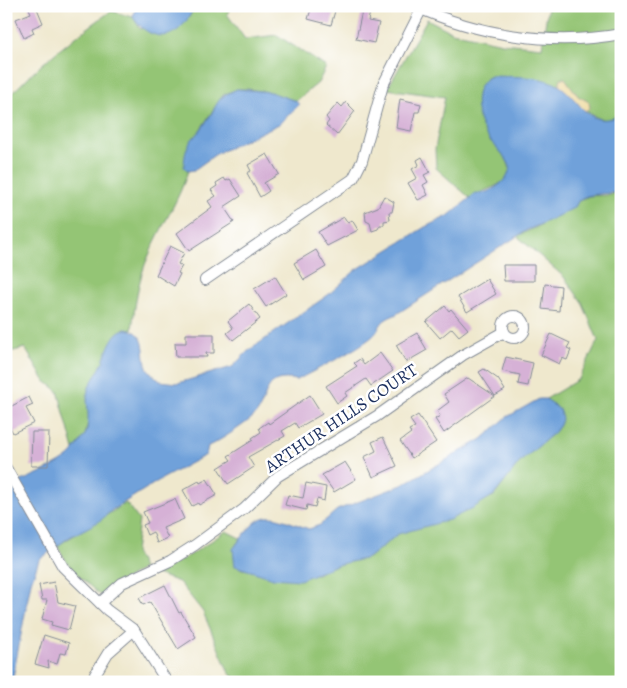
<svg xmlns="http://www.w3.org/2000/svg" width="627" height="688" viewBox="0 0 627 688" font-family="Alegreya,serif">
  <rect width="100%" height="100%" fill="#fff"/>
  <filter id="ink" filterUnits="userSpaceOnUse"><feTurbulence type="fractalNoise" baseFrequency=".02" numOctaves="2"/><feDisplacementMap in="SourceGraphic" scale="10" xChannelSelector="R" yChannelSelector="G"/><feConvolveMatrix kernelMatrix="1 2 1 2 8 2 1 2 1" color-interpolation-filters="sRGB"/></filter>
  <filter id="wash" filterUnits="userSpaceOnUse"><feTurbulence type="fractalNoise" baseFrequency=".0096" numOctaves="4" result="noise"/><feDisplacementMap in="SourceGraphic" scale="20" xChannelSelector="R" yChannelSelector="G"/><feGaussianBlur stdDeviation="1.12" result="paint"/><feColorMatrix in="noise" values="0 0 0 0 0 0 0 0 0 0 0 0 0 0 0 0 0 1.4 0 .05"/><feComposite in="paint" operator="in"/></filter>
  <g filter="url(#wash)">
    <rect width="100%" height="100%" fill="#efe8cd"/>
    <g fill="#94c575" stroke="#587a6a">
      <path d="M195,6H232L227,14L245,39L277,35L326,67L318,83L296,101L270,92L247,89H237L223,95L200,130L184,167L188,171C179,201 161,226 149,255C138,279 135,305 132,330L123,329L111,342L103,363L89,387V418L85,435L74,450L58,391L44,380L25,348L6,353V101C35,66 74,38 111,11L133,17L140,29L188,19Z"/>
      <path d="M548,6H621V114L607,120C585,117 580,101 564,90C543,76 515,78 492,76L486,78L478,92C479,104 480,119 484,131C489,145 518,160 507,177C499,189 477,190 471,199L436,168L435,149L445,97L387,89L427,19L452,32L502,43L542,47Z"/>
      <polygon points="621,191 621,682 240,682 229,673 203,612 179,582 156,574 192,554 226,531 242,539 236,544 241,569 317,574 336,565 368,558 398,534 494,496 520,462 555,432 560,425 560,410 546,399 579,379 598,340 582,302 564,277 517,236 537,227 552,217 574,208 579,200 589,196 610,195"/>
      <polygon points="126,503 139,520 135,552 143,568 101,596 72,570 57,546"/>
    </g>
    <polygon fill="#eeda9e" stroke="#84847e" points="561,78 565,78 578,96 589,102 590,108 585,111 559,85"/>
    <g fill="#70a1da" stroke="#46689c">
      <path d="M136,6H195C191,13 188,20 182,26C166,44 144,35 133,17Z"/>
      <path d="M491,76C511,77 536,75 554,83C579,93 586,134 621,114V191C609,195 589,192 579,200C578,202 576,205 575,207C573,209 531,229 527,230L395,315C377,322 383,326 373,336C357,350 317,369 297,380C262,374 270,394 257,413C252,420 217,443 208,446L206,455L158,481L112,510L100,521L68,538L39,560L31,582L12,682H6V488C22,480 63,465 73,452C77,446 83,439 86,433C90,419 87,409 87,395C88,384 98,374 102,364C107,353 113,324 131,330C148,336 142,355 147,367C149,372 156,377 160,381L178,383L232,367L248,351L328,295L356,270L425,227L448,216L476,193C489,195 509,181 510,167C506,155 496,148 489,139C476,122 468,87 491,76Z"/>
      <path d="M237,89L270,92L296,101L299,105L279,124L216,154L194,170L188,171L184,167C185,137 195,141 208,119C220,101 215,99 237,89Z"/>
      <path d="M539,399H546L560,410L562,419L560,425L555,432L520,462L494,495L473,508L449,520L398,534L368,558L336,565L300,580L273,578L235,566L233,549C264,508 262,512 309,529L320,525L337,510L402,485L439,464L482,439L507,417Z"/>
    </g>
    <g id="blocks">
      <g fill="#d6b1d6">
        <polygon points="28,6 36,6 43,23 32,28 34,33 24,38 16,19 31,13"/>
        <polygon points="312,6 326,6 325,9 335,11 331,25 308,19"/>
        <polygon points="362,11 370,12 368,21 379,23 374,43 356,39"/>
        <polygon points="400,99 421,104 419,112 415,112 411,131 396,128"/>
        <polygon points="346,102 355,111 337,135 326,125 329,121 326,117 338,103 342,107"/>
        <polygon points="267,154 279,174 264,183 269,191 260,197 247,173 251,171 248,165"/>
        <polygon points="422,157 430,172 424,175 428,182 423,185 428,195 418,200 408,183 417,178 412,169 419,165 417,160"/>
        <polygon points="224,178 226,181 230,179 241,196 224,207 234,222 189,251 177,233 212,207 208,201 216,196 211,190 217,186 216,183"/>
        <polygon points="384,196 394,202 392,212 389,212 390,220 384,221 384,225 380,225 378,229 372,231 370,223 366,221 365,212 378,207"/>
        <polygon points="344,217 348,223 352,220 358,230 327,246 318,232"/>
        <polygon points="170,246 184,253 178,264 182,266 178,273 180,274 174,286 156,275"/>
        <polygon points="316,250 326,267 304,280 294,263"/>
        <polygon points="503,265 534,265 534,281 504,281"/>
        <polygon points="275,276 286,294 266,307 254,289"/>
        <polygon points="487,279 496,294 467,312 458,297"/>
        <polygon points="545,284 561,286 559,311 542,309"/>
        <polygon points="249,304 260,319 233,340 227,333 233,328 228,321"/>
        <polygon points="445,306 449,311 451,309 468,329 459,336 452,328 440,338 426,322"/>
        <polygon points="417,333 427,350 406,362 396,345"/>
        <polygon points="186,334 214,334 214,353 206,353 207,357 176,357 175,343 186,343"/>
        <polygon points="551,334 570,343 567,348 571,350 567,360 562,358 559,364 541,355"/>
        <polygon points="380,353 393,371 371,386 366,379 345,393 347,396 337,403 326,386 357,366 354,363 360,359 364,365"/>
        <polygon points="506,357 533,363 528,386 518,384 520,375 502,371"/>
        <polygon points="484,369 498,379 505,390 495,396 479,372"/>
        <polygon points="468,378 495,396 444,433 435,419 440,416 437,411 449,402 444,394"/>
        <polygon points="310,395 322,414 298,428 295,423 282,431 285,436 248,457 254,467 228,484 218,468 231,460 228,456 253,440 252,438 261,432 259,428 268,422 269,424"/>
        <polygon points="29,397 33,405 26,408 34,423 13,433 6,419 6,409"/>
        <polygon points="418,415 436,442 412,458 400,441 411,433 409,430 415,427 410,420"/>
        <polygon points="32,432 49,432 48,466 31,466"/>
        <polygon points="383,437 397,466 373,477 364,457 376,451 372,442"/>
        <polygon points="345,462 356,479 334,492 322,475"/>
        <polygon points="207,479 217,495 199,505 198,503 192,506 183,490 199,481 200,483"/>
        <polygon points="306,483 326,487 324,501 317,499 315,507 307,505 306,510 285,505 288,495 303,498"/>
        <polygon points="175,499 184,519 163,528 168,538 157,543 153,532 147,535 143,525 148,523 143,512"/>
        <polygon points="54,582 58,602 75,606 69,630 51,625 52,622 42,619 47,600 42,600 39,585"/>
        <polygon points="165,585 179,613 181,612 196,637 178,649 150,602 143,605 139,598"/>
        <polygon points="44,635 69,643 66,654 60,653 57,664 48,661 49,668 35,664"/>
      </g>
    </g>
  </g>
  <g filter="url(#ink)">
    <use href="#blocks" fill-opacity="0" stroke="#858c96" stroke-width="1"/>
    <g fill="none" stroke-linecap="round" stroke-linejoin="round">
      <g stroke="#858c96" stroke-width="12">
        <g id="street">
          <path d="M414,6C478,35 551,47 621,34"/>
          <polyline points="205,280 353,179 362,161 383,85 421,10"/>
          <circle cx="514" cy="327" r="11"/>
          <polyline points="6,468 63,567 107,610 134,630 167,682"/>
          <polyline points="100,603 122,583 170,561 195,545 244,509 278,476 377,416 463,355 504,332"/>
          <polyline points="95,682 94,676 108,653 134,630"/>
        </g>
      </g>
      <use href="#street" stroke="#fff" stroke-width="10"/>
    </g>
  </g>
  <g text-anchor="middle" stroke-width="5" stroke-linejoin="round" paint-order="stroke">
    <g font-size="18" fill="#1b2f5e" stroke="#fff">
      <text transform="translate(341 418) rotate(-34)" y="6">ARTHUR HILLS COURT</text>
    </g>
  </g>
  <rect width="627" height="688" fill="none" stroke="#fff" stroke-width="25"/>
</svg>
